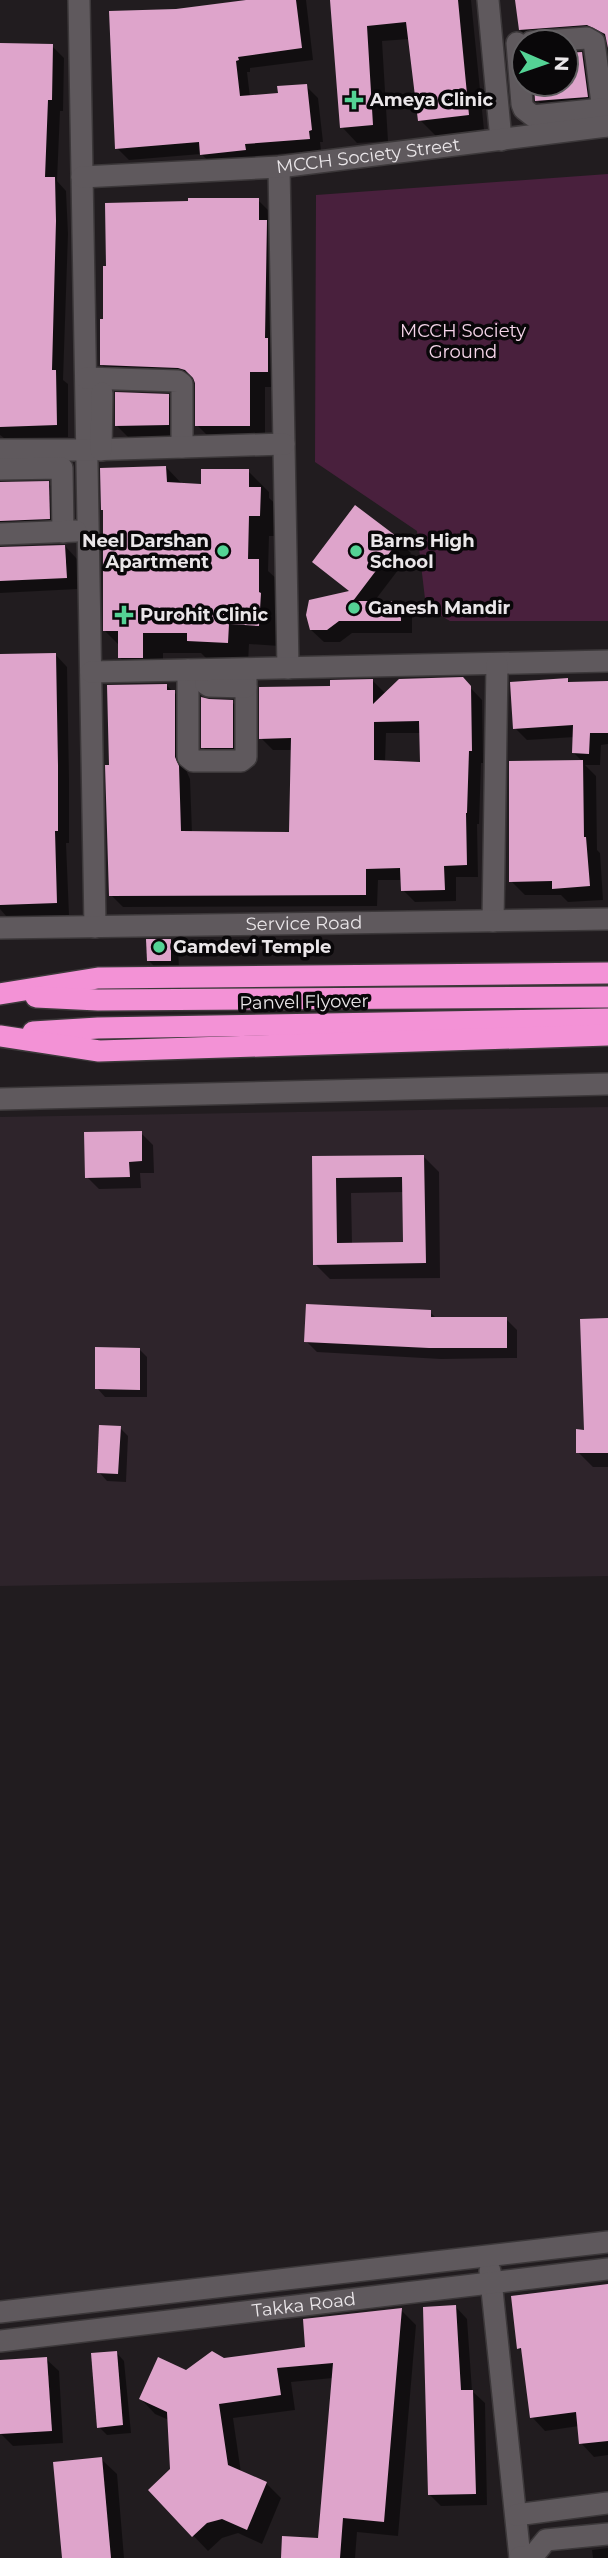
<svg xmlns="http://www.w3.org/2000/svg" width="608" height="2558" viewBox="0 0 608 2558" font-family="Montserrat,sans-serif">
  <rect width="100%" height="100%" fill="#211c1f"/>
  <polygon fill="#2e242b" points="608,1107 608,1576 0,1586 0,1117"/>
  <polygon fill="#49203d" points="608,174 608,621 450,621 426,607 417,531 315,462 316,195"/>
  <g fill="#0007" fill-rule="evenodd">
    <polygon points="248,0 306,0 313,60 250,68 250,72 247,72 250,97 280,95 306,86 318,98 323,142 320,142 321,150 256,156 257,162 214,166 201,154 129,160 117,148 176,10"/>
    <polygon points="331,0 471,0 484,130 436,136 420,120 409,39 382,41 388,141 357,143 342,127"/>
    <polygon points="517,0 608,0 608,46 607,41 604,41 533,42 520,30"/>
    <polygon points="0,45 52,46 64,58 63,111 60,111 57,181 66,191 68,234 63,380 68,384 68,437 4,438 0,435"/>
    <polygon points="581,53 602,74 608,117 559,122 537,100 535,84 566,84 566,54"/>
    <polygon points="258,200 273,215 283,387 265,387 265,440 212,440 197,425 195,382 117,380 102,365 105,320 190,203"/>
    <polygon points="168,396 180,408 180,436 128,437 116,425"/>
    <polygon points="166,467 183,485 203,485 248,471 269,492 269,498 281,509 280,536 269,536 268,571 279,581 279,646 249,644 248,663 209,661 201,653 163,653 163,678 141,678 120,658 120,646 105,631"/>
    <polygon points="48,483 60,495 61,530 0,541 0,484"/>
    <polygon points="399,541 411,553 373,603 400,602 412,615 412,633 352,633 340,642 324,642 311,630 350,592 315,562"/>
    <polygon points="65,546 77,559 78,589 0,593 0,549"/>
    <polygon points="55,654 67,667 69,778 69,843 66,843 69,915 7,917 0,909 0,655"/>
    <path d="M462,679L482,700L483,763H481L479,824H477L478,877H456V901L415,902L403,890L402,880H378L377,906L123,907L111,895L110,767L166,685L186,703V770L190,779L192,833L291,834L292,750H273L261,738L332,688L373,681L386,694ZM386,733H421L422,763L385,762Z"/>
    <polygon points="567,680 571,683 608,683 608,744 601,745 600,765 585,765 596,776 597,850 600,853 603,900 568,902 561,895 525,895 511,881 510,763 583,762 574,753 575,737 527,740 515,728"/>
    <polygon points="232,702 244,714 244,759 215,759 203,747"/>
    <polygon points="170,940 178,948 179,968 156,968 148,960"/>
    <polygon points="141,1133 153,1145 154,1173 140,1173 141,1188 99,1189 87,1177"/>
    <path d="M423,1156L439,1172L440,1278L330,1279L315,1264L314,1158ZM404,1192L405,1243L352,1244L351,1193Z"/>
    <polygon points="430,1312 437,1319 506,1319 517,1330 517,1358 441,1359 317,1352 306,1341"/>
    <polygon points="608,1320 608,1467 593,1467 578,1452 586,1431"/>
    <polygon points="139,1349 147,1357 147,1397 105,1397 97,1388"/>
    <polygon points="120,1428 128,1436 126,1482 107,1481 99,1472"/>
    <polygon points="608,2286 608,2455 594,2457 581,2443 579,2426 545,2431 532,2417 523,2353 519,2348"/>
    <polygon points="455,2306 467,2319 472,2391 485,2403 487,2505 441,2506 429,2494"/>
    <polygon points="401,2310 416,2325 398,2536 357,2532 355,2558 282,2558 319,2540 333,2378 291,2382 295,2410 233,2418 241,2473 266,2483 281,2498 262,2544 238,2533 222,2538 208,2551 150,2490 172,2469 169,2420 155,2414 141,2399 186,2372 224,2360 307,2348"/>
    <polygon points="116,2352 124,2361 131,2433 107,2435 99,2427"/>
    <polygon points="46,2359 59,2371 63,2443 13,2446 1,2434 0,2362"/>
    <polygon points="101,2459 117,2474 124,2558 64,2558"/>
    <polygon points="608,2548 608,2558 593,2558 592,2550"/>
  </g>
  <g fill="#dea4cb" fill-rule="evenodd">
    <polygon points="246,0 296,0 302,48 238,57 239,60 236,61 240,96 278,93 277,86 307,84 312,130 309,131 310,139 245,144 246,150 200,155 199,142 115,149 109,11 176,9"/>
    <polygon points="330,0 458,0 469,115 418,121 406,22 367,26 373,125 340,128"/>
    <polygon points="515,0 608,0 608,48 605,34 587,25 519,30"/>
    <polygon points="0,43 53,44 52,100 48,100 45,177 55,177 56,221 52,370 56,370 57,425 0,427"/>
    <polygon points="582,52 588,97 535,101 534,84 566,84 566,53"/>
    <polygon points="188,198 259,198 259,220 267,220 265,338 268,338 268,372 250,372 250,426 195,426 195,383 193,378 185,370 178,368 100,365 100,319 103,319 103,266 106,266 105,203 188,201"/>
    <polygon points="115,392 169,394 169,425 115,426"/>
    <polygon points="166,466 167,482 201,484 201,469 249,469 249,487 261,487 260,516 249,516 248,559 259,559 259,592 261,593 259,626 229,624 228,643 187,641 187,633 143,633 143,658 118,658 118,631 103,631 103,510 101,510 100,468"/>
    <polygon points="49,481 50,519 0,521 0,482"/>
    <polygon points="355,505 400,539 353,601 401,601 401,621 339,621 327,630 310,630 306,615 309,600 349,591 312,562"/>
    <polygon points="65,545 67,578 0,581 0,547"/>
    <polygon points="56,653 58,765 58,831 55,831 57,903 0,905 0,654"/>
    <path d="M463,677L471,686L472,751H469L467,813H466L467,865L444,866L445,890L401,891L400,868L366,869V895L109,896L105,765H109L107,685L167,684V690H175V757L179,766L181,831L289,832L291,738L259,739V687L330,686V680L373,679V704L399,679ZM419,721L420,762L374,760V722Z"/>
    <polygon points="568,678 568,682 608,681 608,733 590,733 589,754 572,753 573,725 513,729 510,682"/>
    <polygon points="201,697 209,699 233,700 233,748 201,748"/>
    <polygon points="583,760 584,837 586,837 590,886 552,889 552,881 509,882 509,761"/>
    <polygon points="146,939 171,939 171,961 147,961"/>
    <polygon points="142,1131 142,1161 129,1162 130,1177 85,1178 84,1132"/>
    <path d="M424,1155L426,1263L313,1265L312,1156ZM402,1177L403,1242L337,1243L336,1178Z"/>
    <polygon points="306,1304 431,1310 431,1317 507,1317 507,1348 429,1348 304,1342"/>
    <polygon points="608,1318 608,1453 576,1453 576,1429 584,1430 580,1319"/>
    <polygon points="95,1347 140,1348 140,1390 95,1389"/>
    <polygon points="99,1425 121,1426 118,1474 97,1473"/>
    <polygon points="608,2284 608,2441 579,2444 576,2412 530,2418 521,2348 517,2349 511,2296"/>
    <polygon points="456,2305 461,2390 473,2390 476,2494 428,2495 423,2307"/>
    <polygon points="402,2308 384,2522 343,2518 340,2558 281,2558 282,2536 318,2538 333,2363 277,2368 281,2395 219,2404 228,2465 267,2482 247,2530 222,2519 207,2523 192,2537 148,2490 170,2469 167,2412 139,2399 158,2357 186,2370 212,2351 224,2358 305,2347 303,2319"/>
    <polygon points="117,2351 123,2425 97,2428 91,2353"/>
    <polygon points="47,2357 52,2431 0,2434 0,2360"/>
    <polygon points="102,2457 111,2558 62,2558 53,2462"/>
  </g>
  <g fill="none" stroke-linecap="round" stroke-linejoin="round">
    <g stroke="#3c383a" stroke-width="24">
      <g id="minor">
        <polyline points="79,0 95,927"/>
        <polyline points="488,0 501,140"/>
        <polyline points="531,42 587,38 594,42 605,126"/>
        <polyline points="517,43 522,104 524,109 533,116 602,109"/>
        <polyline points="279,167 288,668"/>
        <path id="s1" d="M82,177L279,167L608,126"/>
        <polyline points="86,378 178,381 182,384 182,447"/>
        <polyline points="0,450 87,450 284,444"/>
        <polyline points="101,450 102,393"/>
        <polyline points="0,469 62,468 63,532"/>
        <polyline points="0,534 76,531"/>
        <polyline points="188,670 188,757 193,761 241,761 246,757 246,669"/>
        <polyline points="206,670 206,684 209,686 246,687"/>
        <polyline points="91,672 608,661"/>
        <polyline points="493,921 497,664"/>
        <path id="s2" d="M0,928L608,919"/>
        <polyline points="0,1099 608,1084"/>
        <polyline points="490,2271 520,2558"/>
        <polyline points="0,2312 608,2242"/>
        <path id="s3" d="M0,2341L608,2269"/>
        <polyline points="516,2515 608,2503"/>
        <polyline points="520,2557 533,2556 546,2540 608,2534"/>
      </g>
    </g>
    <g stroke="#3c383a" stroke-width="24">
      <g id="highway">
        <polyline points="0,994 98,978 608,973"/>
        <polyline points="36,997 98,1000 608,997"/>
        <polyline points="33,1032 98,1028 608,1019"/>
        <polyline points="0,1036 99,1051 608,1035"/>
      </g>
    </g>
    <use href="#minor" stroke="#5f595d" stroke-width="21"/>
    <use href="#highway" stroke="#f392d6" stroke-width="21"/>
  </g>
  <g fill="#54d395" stroke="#090709" stroke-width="2.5">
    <path d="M350.5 89.5h7v7h7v7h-7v7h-7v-7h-7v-7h7z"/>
    <circle cx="223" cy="551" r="7"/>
    <circle cx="356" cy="551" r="7"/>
    <circle cx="354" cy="608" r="7"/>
    <path d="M120.5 604.5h7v7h7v7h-7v7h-7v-7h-7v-7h7z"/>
    <circle cx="159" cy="947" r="7"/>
  </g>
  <g text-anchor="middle" stroke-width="7" stroke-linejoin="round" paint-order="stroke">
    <g font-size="18" font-weight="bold" fill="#eae6e9" stroke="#090709" text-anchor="start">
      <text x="370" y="106">Ameya Clinic</text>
      <text x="209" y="547" text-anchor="end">Neel Darshan<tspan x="209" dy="21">Apartment</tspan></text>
      <text x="370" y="547">Barns High<tspan x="370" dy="21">School</tspan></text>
      <text x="368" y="614">Ganesh Mandir</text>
      <text x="140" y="621">Purohit Clinic</text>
      <text x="173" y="953">Gamdevi Temple</text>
    </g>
    <g font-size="18" fill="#eae6e9" stroke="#090709">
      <text dy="6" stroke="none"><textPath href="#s1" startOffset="287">MCCH Society Street</textPath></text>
      <text dy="6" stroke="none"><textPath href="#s2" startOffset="304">Service Road</textPath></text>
      <text transform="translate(304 1002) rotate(-1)" y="6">Panvel Flyover</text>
      <text dy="6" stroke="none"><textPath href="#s3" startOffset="306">Takka Road</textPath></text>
    </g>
    <g font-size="18" fill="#f7d6eb" stroke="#090709">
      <text x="463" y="337">MCCH Society<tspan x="463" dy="21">Ground</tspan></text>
    </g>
  </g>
  <g transform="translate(545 63) rotate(92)"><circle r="33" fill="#090709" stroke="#636063" stroke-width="2"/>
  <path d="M0-5L12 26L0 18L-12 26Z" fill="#54d395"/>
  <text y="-10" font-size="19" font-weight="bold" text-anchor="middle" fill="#eae6e9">N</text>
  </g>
</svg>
